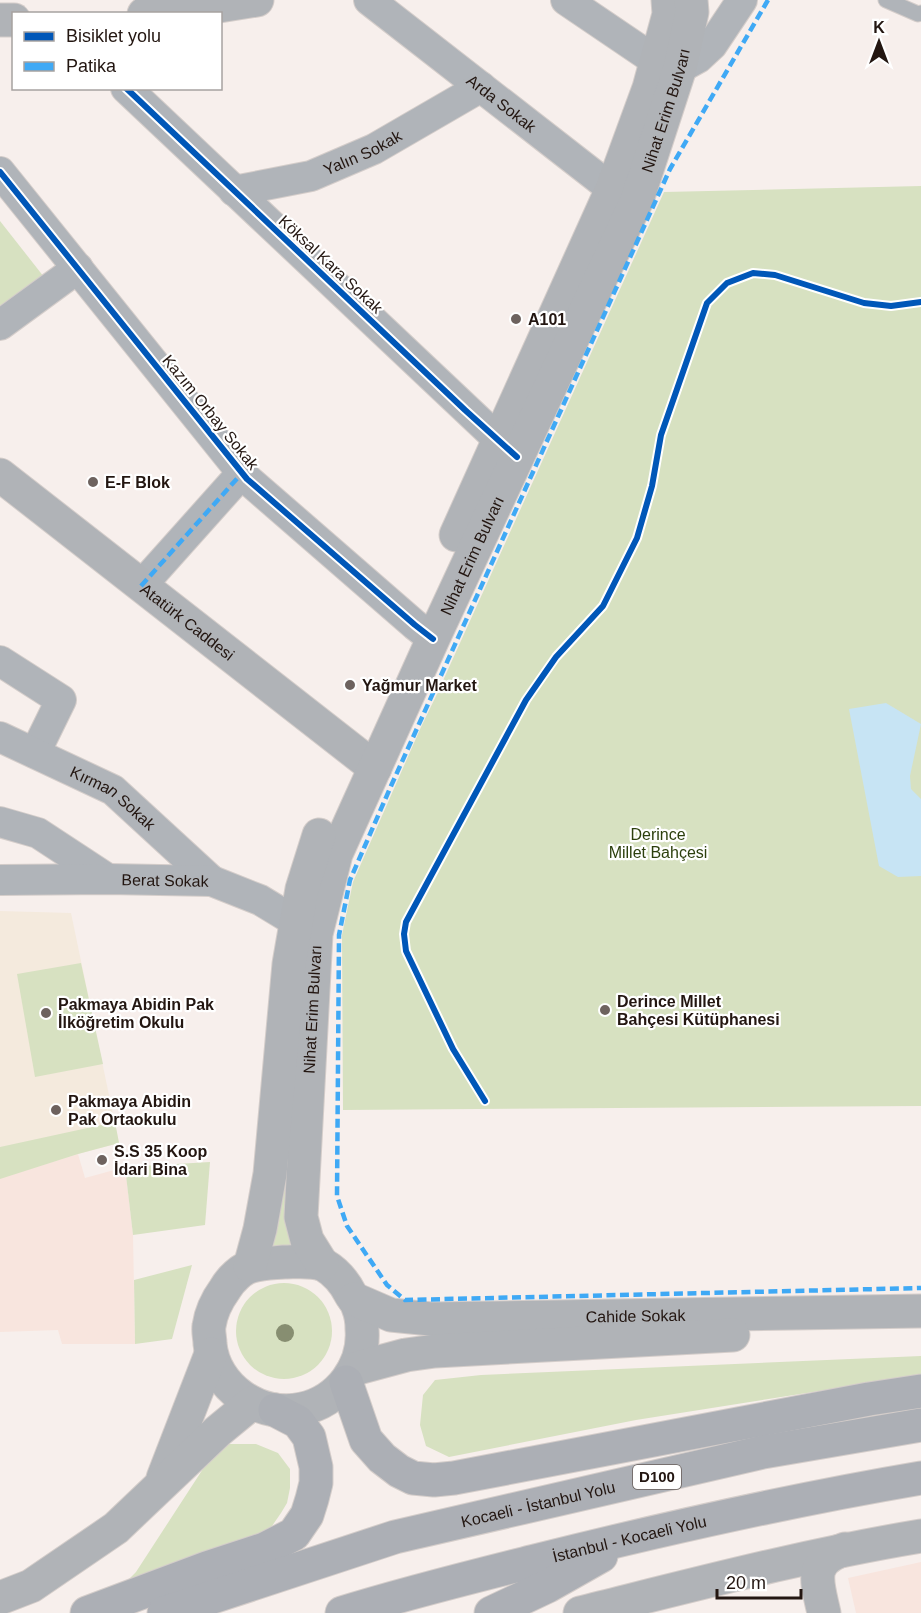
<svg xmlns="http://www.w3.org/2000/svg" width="921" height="1613" viewBox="0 0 921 1613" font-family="Helvetica,sans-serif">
  <rect width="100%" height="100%" fill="#f7efec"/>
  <g fill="#f8e5de">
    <polygon points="78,1154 85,1178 125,1167 133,1235 135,1344 62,1344 58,1330 0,1332 0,1178"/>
    <polygon points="921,1562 921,1613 856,1613 848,1578"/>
  </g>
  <polygon fill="#f4eadd" points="0,911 71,913 119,1143 78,1154 0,1178"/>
  <g fill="#d7e1c1">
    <polygon points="921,186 921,1106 343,1110 342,935 353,882 421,727 436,696 664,192"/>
    <polygon points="0,221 44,277 0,309"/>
    <polygon points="81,963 103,1064 35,1077 17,974"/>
    <polygon points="297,991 296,1246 270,1248 279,1221"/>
    <polygon points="115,1122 119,1143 78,1154 0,1179 0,1147"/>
    <polygon points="210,1162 205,1225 133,1235 125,1167"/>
    <polygon points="192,1265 172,1339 135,1344 134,1280"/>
    <circle cx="284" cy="1331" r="48"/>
    <polygon points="921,1356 921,1375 636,1420 449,1457 426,1446 420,1425 423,1395 435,1380 481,1375"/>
    <polygon points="228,1444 256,1444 278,1453 290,1469 290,1488 287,1503 281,1513 272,1526 252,1541 126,1582 136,1572 212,1455"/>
  </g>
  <polygon fill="#c7e4f4" points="886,703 921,724 910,776 911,789 921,799 921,876 898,877 879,866 849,709"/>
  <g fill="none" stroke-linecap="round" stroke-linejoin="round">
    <g stroke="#d4cdca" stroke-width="17">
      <polyline id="lane" points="886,0 918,14 921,13"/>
    </g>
    <g stroke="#d4cdca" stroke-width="32">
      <g id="street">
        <path id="s1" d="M369,0L612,189L634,199"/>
        <polyline points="566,0 656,61 680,68 698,58 712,45 742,0"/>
        <polyline points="126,88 515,455"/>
        <polyline points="0,172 247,479 415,625 433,639"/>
        <path id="s2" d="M234,191L311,176L374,149L481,87"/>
        <polyline points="0,325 78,268"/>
        <polyline points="141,586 242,473"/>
        <polyline points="0,661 61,700 35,753"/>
        <path id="s3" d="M0,737L113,790L212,881"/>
        <polyline points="0,822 38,833 108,879"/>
        <path id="s4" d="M0,880L108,879L212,881L260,900L316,934"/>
      </g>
    </g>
    <g stroke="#d4cdca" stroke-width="35">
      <g id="secondary">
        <polyline points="144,14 219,6 257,0"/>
        <polyline points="0,20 14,20"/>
        <path id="s5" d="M0,475L375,768"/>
        <polyline points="456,535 612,189 649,88 669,14 668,0"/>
        <path d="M284,1262C296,1262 313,1260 324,1265C336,1272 345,1283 351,1295C354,1299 357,1303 358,1307C361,1314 362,1322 362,1329C365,1366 339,1401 302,1409C260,1419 214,1387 210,1344C210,1338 208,1332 209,1326C211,1312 217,1300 225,1289C230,1280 242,1268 252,1266C262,1263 273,1263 284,1262Z"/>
        <path id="s6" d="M322,1264L307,1240L301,1217L316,934L336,854L433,639L637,200L680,68L692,12L691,0"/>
        <polyline points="250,1266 260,1229 270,1174 289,964 302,889 319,835"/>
        <path id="s7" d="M354,1299L391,1315L431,1319L921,1311"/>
        <polyline points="354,1369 406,1355 435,1351 733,1335"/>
        <polyline points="163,1478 211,1354"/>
        <polyline points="0,1598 31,1586 116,1528 218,1431 252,1403"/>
        <path d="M580,1613C693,1585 806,1555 921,1536"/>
        <path d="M824,1613C817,1581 808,1562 845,1549"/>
      </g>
    </g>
    <g stroke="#d4cdca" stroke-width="35">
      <g id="highway">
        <polyline points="346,1382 366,1440 382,1458 399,1471 413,1478 434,1480 454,1478 869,1399 921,1391"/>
        <polyline points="87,1613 207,1568 265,1549 294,1534 307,1515 312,1499 316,1483 316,1467 309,1437 298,1422 275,1410"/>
        <path id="s8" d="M164,1613L395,1537L763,1452L921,1425"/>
        <path id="s9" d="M342,1613C406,1593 471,1577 535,1561C663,1529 791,1500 921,1478"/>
        <polyline points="491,1613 548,1586 601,1556"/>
      </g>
    </g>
    <use href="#lane" stroke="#b0b4b9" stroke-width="15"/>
    <use href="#street" stroke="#b0b4b9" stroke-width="30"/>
    <use href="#secondary" stroke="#b0b3b7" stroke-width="33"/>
    <use href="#highway" stroke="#acafb5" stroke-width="33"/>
    <g stroke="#3fa9f5" stroke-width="4.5" stroke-dasharray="9 4.5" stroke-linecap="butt">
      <polyline points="768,0 670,169 391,786 350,880 339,935 337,1196 347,1226 387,1285 405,1300 921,1288"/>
      <polyline points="141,586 242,473"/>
    </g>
    <g stroke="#fff" stroke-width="10">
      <g id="cycleway">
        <polyline points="126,88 465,410 517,457"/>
        <polyline points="0,172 247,479 415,625 433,639"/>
        <polyline points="485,1101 453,1049 406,951 404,934 406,922 526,700 556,657 603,606 637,538 652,486 661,435 707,303 727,283 753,273 775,275 864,303 891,306 921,302"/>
      </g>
    </g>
    <use href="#cycleway" stroke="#0057b8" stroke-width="6"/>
  </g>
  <circle fill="#878e71" cx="285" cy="1333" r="9"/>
  <g fill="#6d625e" stroke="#fff" stroke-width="2">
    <circle cx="516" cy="319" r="6"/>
    <circle cx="93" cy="482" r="6"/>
    <circle cx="350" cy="685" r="6"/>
    <circle cx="605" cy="1010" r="6"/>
    <circle cx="46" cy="1013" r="6"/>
    <circle cx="56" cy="1110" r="6"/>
    <circle cx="102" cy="1160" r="6"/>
  </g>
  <g text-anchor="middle" stroke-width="4.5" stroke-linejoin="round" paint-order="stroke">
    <rect fill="#fff" stroke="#655c58" stroke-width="1.5" x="633" y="1465" width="48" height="24" rx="4.5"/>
    <g font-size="15" font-weight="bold" fill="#231611">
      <text x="657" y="1482">D100</text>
    </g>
    <g font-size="16" fill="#231611" stroke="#fff">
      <text dy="6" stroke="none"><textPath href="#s1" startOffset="168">Arda Sokak</textPath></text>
      <text dy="6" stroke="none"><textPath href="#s6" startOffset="1232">Nihat Erim Bulvarı</textPath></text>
      <text dy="6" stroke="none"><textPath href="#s2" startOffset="135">Yalın Sokak</textPath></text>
      <text transform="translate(331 264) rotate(43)" y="6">Köksal Kara Sokak</text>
      <text transform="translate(211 412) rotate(51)" y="6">Kazım Orbay Sokak</text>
      <text dy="6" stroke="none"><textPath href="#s6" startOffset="746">Nihat Erim Bulvarı</textPath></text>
      <text dy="6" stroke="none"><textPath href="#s5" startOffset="238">Atatürk Caddesi</textPath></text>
      <text dy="6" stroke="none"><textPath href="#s3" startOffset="129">Kırman Sokak</textPath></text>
      <text dy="6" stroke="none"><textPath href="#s4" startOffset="165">Berat Sokak</textPath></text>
      <text dy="6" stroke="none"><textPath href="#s6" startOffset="260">Nihat Erim Bulvarı</textPath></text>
      <text dy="6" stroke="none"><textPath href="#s7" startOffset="285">Cahide Sokak</textPath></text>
      <text dy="6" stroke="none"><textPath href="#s8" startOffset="390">Kocaeli - İstanbul Yolu</textPath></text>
      <text dy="6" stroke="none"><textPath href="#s9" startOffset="297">İstanbul - Kocaeli Yolu</textPath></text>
    </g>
    <g font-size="16" font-weight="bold" fill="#231611" stroke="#fff" text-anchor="start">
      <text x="528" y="325">A101</text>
      <text x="105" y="488">E-F Blok</text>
      <text x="362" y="691">Yağmur Market</text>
      <text x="617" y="1007">Derince Millet<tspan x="617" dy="18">Bahçesi Kütüphanesi</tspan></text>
      <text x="58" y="1010">Pakmaya Abidin Pak<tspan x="58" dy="18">İlköğretim Okulu</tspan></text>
      <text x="68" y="1107">Pakmaya Abidin<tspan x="68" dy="18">Pak Ortaokulu</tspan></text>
      <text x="114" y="1157">S.S 35 Koop<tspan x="114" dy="18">İdari Bina</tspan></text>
    </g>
    <g font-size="16" fill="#2c3f0d" stroke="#fff">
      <text x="658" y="840">Derince<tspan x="658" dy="18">Millet Bahçesi</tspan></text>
    </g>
  </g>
  <rect x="12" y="12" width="210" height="78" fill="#ffffff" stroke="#a7a2a0" stroke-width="1.5"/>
  <rect x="24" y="32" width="30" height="9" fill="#0057b8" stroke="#a7a2a0" stroke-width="1.5"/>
  <text x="66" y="42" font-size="18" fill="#231611">Bisiklet yolu</text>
  <rect x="24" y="62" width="30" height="9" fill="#3fa9f5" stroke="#a7a2a0" stroke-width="1.5"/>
  <text x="66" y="72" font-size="18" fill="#231611">Patika</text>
  <g transform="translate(879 42)" stroke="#ffffff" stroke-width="4.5" paint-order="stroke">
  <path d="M0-4.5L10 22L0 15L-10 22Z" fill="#231611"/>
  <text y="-9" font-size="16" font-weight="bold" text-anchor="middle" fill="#231611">K</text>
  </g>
  <path d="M717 1589v9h84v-9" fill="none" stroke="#231611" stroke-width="3"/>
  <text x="726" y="1589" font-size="18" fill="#231611" stroke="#ffffff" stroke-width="4.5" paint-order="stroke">20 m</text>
</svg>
